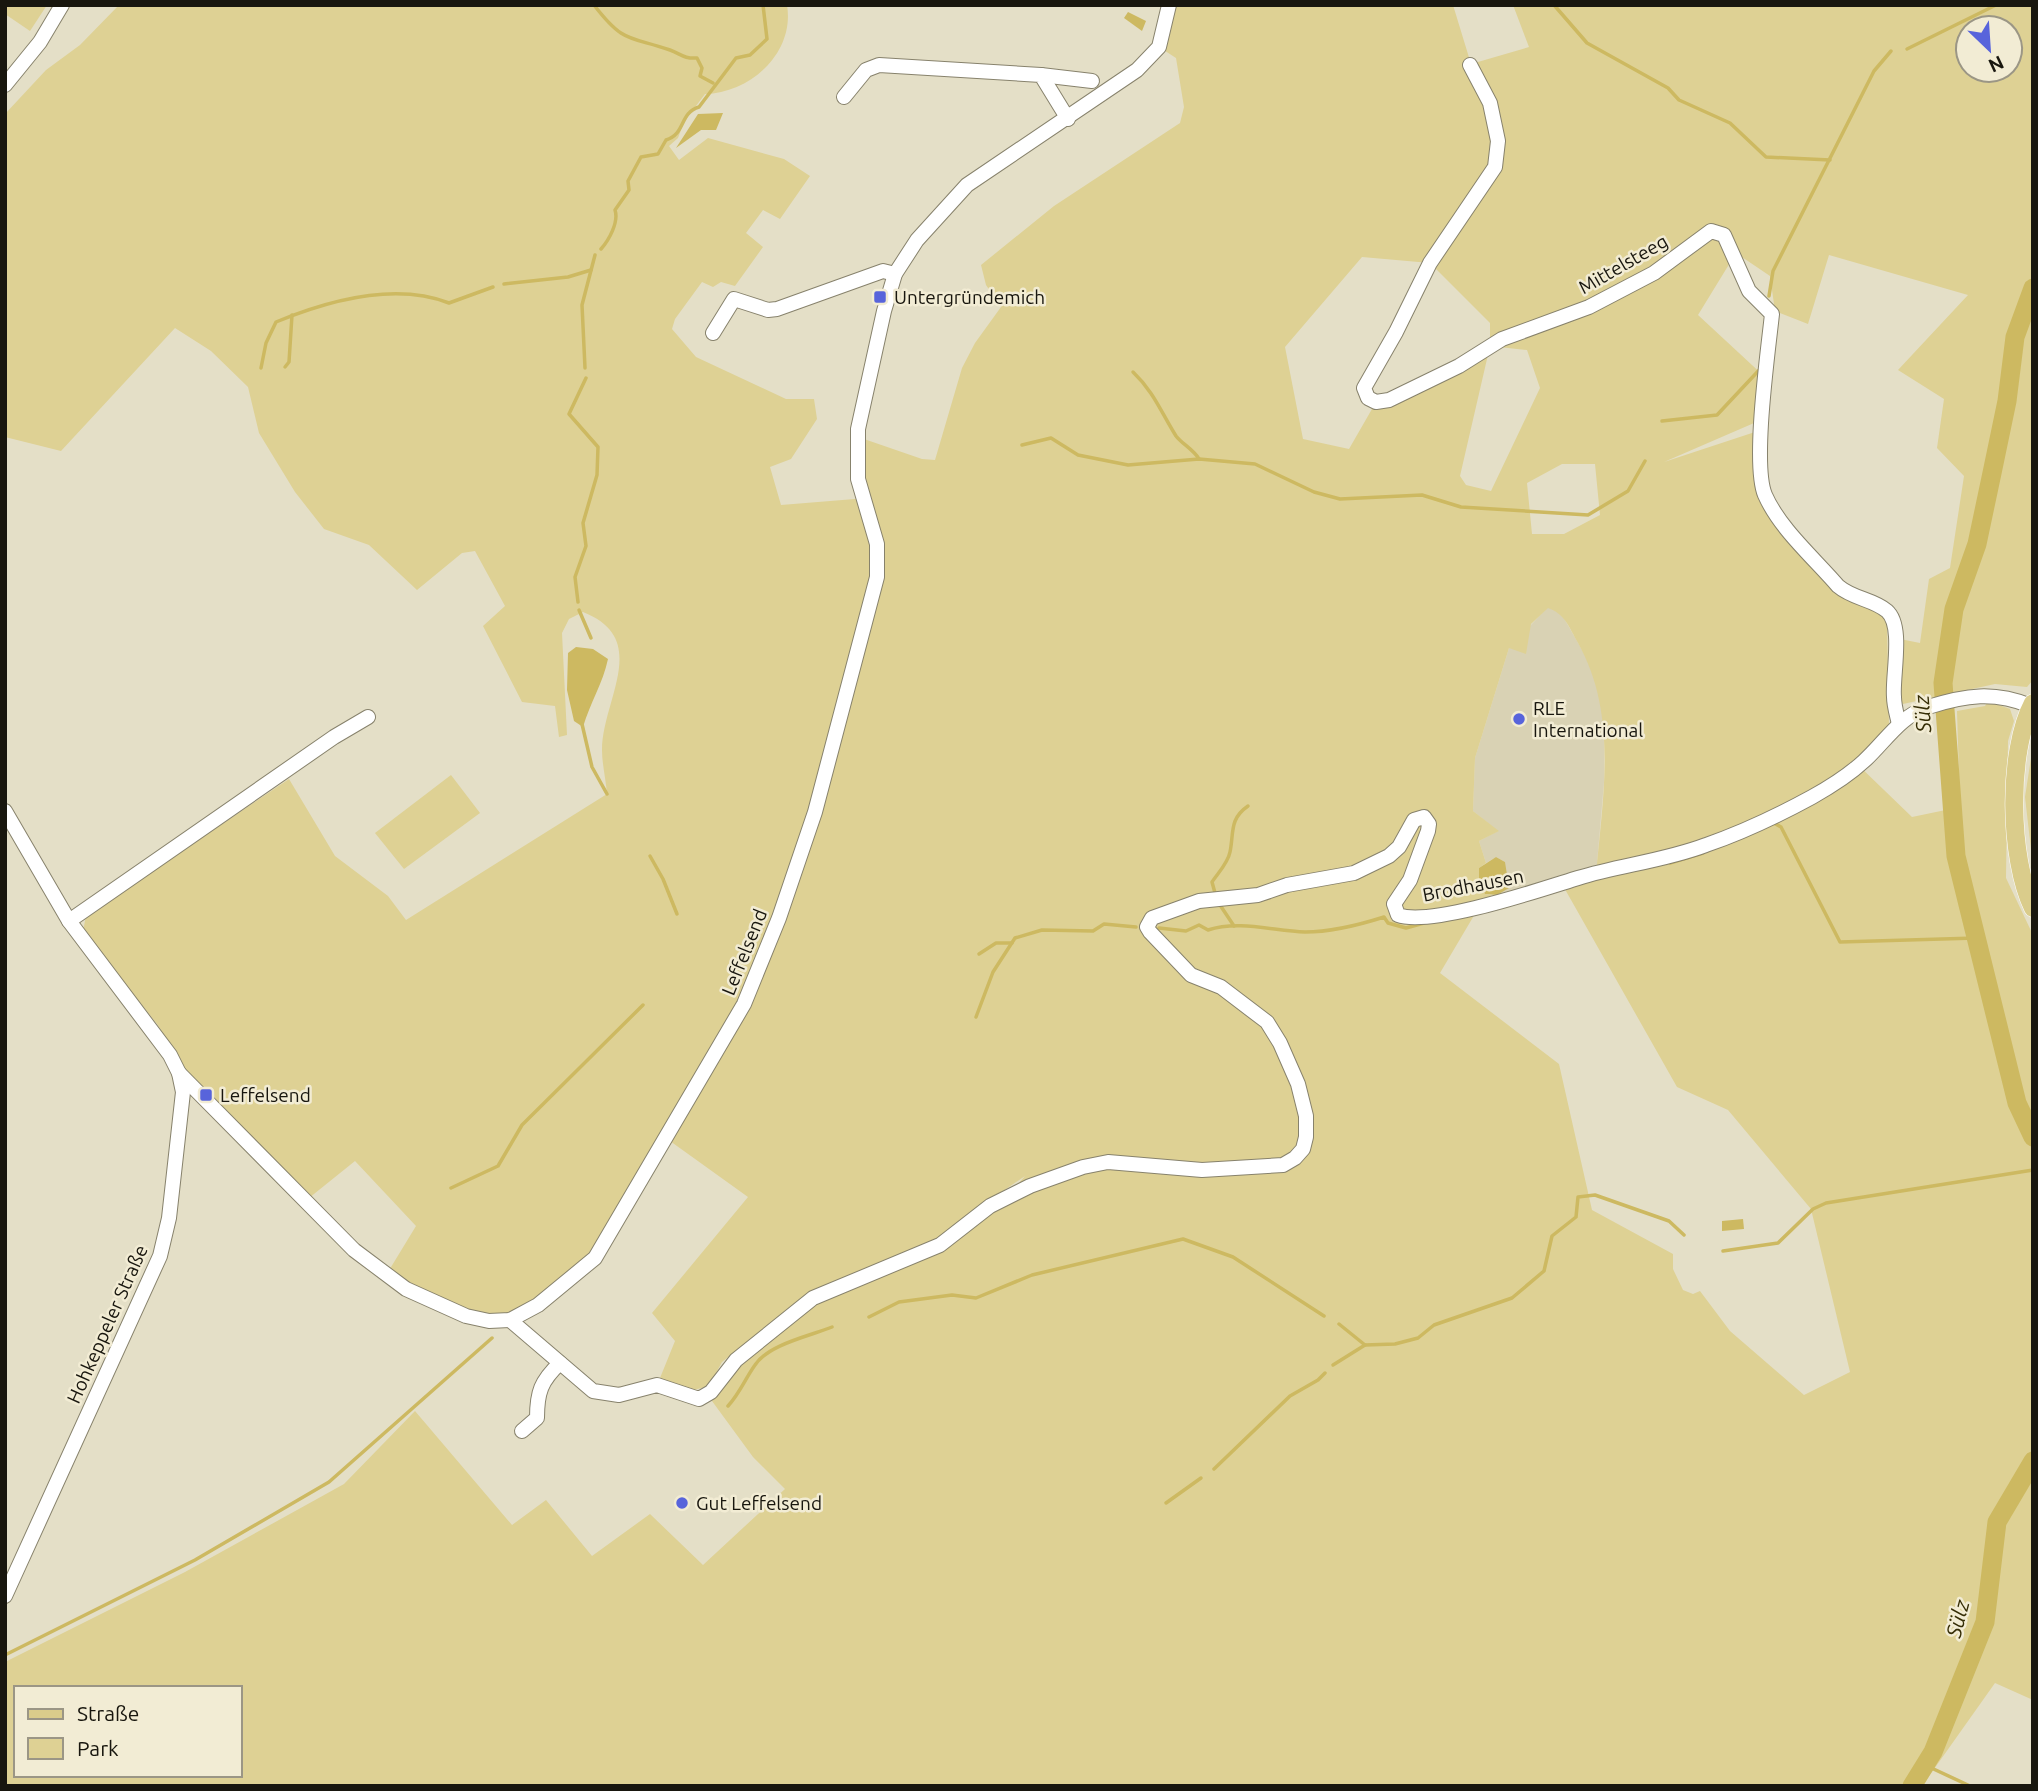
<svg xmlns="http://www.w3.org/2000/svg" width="2038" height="1791" viewBox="0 0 2038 1791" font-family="Ubuntu,sans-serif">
  <rect width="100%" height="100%" fill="#e4dfc7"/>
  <polygon fill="#d9d2b4" points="1548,607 1561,613 1590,664 1604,711 1604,782 1596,874 1490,900 1491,895 1497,895 1505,862 1496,857 1486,863 1479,841 1498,831 1473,811 1475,758 1509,648"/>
  <g fill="#ded194" fill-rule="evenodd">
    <polygon points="5,5 47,5 30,31 5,14"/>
    <path d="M119,5H787C795,53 750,93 705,94L684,122L678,138L669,146L679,160L708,138L784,159L810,176L780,219L763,210L746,233L763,247L735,286L721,282L713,287L702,282L675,319L672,329L696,357L786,399H814L817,419L791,459L770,467L781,505L867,498L864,439L922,459L935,460L962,368L975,343L1001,307L986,285L981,265L1054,206L1180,123L1184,107L1176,58L1159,47L1169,5H1453L1471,64L1529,47L1513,5H2033V680L2027,687L1995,684L1903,704L1897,696L1900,639L1920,643L1929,579L1950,568L1964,476L1937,448L1944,399L1898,370L1968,295L1829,255L1808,324L1775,311L1770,276L1736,253L1698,315L1766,378L1761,420L1664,462L1758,431V479L1833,588L1880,613L1887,623L1889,727L1855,762L1912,817L1960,807L1957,711L1985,706L1988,701L2010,709L2014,721L2008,741L2006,878L2033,935V1700L1995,1683L1922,1786H5V1662L185,1572L344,1484L415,1411L512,1525L546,1500L592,1556L650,1514L703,1565L785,1489L753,1457L712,1401L723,1380L806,1295L722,1362L709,1386L690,1391L660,1378L675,1341L652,1313L748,1197L670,1141L750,1005L774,917L738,1002L593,1248C575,1270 527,1316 498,1317C465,1317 417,1287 388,1272L416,1226L355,1161L309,1198L189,1075L157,1024L83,931L86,916L289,779L335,856L388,896L406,920L607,794C606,780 602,764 602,750C602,700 652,639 583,612L569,619L562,633L567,735L559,737L555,706L522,702L483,626L505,606L475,551L462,553L417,590L369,545L324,529L295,492L259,433L248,387L211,351L175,328L61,451L5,437V114L46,70L80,45ZM1968,28H2010V70H1968ZM1362,257L1430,263L1490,323V345L1376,402L1349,449L1303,439L1285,347ZM1490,346L1527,350L1540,388L1491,491L1466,485L1460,476ZM1562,464H1595L1600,515L1564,534H1532L1527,483ZM1548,608C1565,614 1569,627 1578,643C1618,714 1603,796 1596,874L1562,884L1677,1087L1728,1110L1811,1209L1850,1372L1804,1395L1730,1331L1700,1291L1693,1294L1683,1290L1673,1269V1254L1592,1210L1559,1064L1440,973L1479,907L1490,900L1491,895L1485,894L1479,868L1486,863L1479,841L1499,831L1473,811L1475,758L1509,648L1526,654L1531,624ZM1025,1176L994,1211L956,1242L949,1234L987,1202ZM16,1688H240V1775H16Z"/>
    <polygon points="2033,745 2033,867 2025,797"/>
    <polygon points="451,775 480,813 404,869 375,833"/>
  </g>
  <g fill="#cdb961">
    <polygon points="1128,12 1146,21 1142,31 1124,18"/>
    <polygon points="723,113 716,130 701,130 676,148 698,114"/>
    <path d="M576,647L593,649L608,659C603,683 590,703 583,727L574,721L567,690L568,653Z"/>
    <polygon points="1496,857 1505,862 1509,888 1497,895 1485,894 1479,881 1479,868"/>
    <polygon points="1743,1219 1744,1229 1722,1231 1722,1221"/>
  </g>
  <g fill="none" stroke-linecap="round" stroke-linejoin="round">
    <g stroke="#cdb961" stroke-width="3.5">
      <path d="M594,5C624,44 629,36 670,50C681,54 684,59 697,58L702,68L700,76L713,83"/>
      <polyline points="1554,5 1587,43 1668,88 1679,100 1730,123 1766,157 1830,160"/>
      <polyline points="1907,49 1996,5"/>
      <path d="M601,249C609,240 619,222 615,210L629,190L628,181L641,157L658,154L666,140C686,134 679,113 699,107L736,58L750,55L767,39L763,5"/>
      <polyline points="504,284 568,277 591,270"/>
      <polyline points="1769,296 1773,271 1874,71 1891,51"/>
      <polyline points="285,367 289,362 292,315"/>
      <path d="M261,368L266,343L276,322C327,301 395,282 449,303L493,287"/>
      <polyline points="585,368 582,305 595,255"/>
      <path d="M1133,372C1154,392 1161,412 1176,436C1182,444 1193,449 1199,459"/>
      <polyline points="1662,421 1717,415 1762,367"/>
      <polyline points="1022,445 1051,438 1078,455 1128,465 1199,459 1255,464 1314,492 1340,499 1422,495 1461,507 1588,515 1628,491 1645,461"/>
      <polyline points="578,602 575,577 586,546 583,523 597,475 598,447 569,414 586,378"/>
      <polyline points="579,610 591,638"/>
      <polyline points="582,724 592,767 607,794"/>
      <polyline points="1774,823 1781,827 1840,942 1976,938"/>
      <polyline points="650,856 663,879 677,914"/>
      <polyline points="1670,863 1703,853"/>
      <path d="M1215,893L1212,882C1218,873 1228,863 1230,852C1234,833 1229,819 1248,806"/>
      <polyline points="1220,905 1234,926"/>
      <path d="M1159,928L1186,931L1199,925L1208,930C1239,920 1274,931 1305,932C1333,932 1359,925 1384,917L1388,923L1406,928L1424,923"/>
      <polyline points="979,954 996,943 1012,943"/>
      <polyline points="976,1017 993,972 1015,938 1042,930 1093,931 1104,924 1136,927"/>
      <polyline points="451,1188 498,1166 522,1125 643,1005"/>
      <polyline points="1723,1251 1778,1243 1813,1209 1826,1203 2033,1170"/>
      <polyline points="869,1317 899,1302 952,1295 976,1298 1032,1275 1183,1239 1233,1257 1324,1316"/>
      <polyline points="1339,1324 1365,1345 1395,1344 1418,1338 1434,1325 1512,1298 1544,1271 1552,1236 1576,1217 1578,1197 1595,1195 1669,1221 1684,1235"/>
      <polyline points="1333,1365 1365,1345"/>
      <path d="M728,1406C740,1393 745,1379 755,1365C769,1344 810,1336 832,1327"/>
      <polyline points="1214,1469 1290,1396 1318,1380 1325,1373"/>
      <polyline points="1166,1503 1201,1478"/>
      <polyline points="5,1655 195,1560 329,1482 492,1338"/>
      <polyline points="1925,1765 1970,1786"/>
    </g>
    <g stroke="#cdb961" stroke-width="19">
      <polyline points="2033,288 2015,337 2007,401 1992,473 1977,544 1954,609 1943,683 1956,856 2017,1103 2033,1137"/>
      <polyline points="1912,1786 1933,1752 1985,1622 1997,1522 2033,1461"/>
    </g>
    <g stroke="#87826c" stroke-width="16">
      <g id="minor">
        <path d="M1470,65L1490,103L1498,141L1495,167L1430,263L1396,332L1364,388L1368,398L1376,402L1389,400L1459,366L1502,339L1589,307L1654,273L1711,231L1724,235L1749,291L1772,314C1768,352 1752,464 1765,495C1780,529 1814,558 1838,586C1853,599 1873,599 1887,611C1904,626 1892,676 1894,697C1894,706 1897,715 1899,724"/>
        <polyline points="1041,75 1092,81"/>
        <polyline points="5,85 40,42 62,5"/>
        <polyline points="844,97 866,70 879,65 1041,75 1068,119"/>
        <polyline points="713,333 734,299 768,310 777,309 883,271 895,274"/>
        <polyline points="5,811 69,921 170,1055 179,1073 183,1092 169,1218 160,1256 5,1596"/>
        <polyline points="69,921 334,737 368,717"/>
        <polyline points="179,1073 354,1250 406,1289 466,1316 489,1321 510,1320 538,1305 595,1258 744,1004 779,918 815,812 877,577 877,544 858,479 858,429 884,311 895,274 917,240 967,185 1137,70 1159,47 1169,5"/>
        <path d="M510,1320L593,1391L619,1395L657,1385L699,1399L711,1392L736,1360L813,1298L940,1245L990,1206L1030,1186L1083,1167L1108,1162L1202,1170L1283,1165L1295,1158L1303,1149L1306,1137V1116L1298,1084L1280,1043L1267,1022L1221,987L1191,975L1150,932L1147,927L1152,918L1199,901L1258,895L1287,885L1354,873L1389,856L1399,847L1414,820L1424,817L1429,824L1428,831L1410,880L1394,904L1398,915C1431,927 1542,889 1578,878C1620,865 1664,861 1706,845C1741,833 1779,815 1812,797C1830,787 1849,775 1864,761C1885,742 1900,716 1928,707C1966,695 1994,691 2031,706"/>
        <path d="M522,1431L537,1418C537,1392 541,1381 560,1363"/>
      </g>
    </g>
    <g stroke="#fff" stroke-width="19">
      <path id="major" d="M2033,703C2007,752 2009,859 2033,908"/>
    </g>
    <use href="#minor" stroke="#fff" stroke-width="14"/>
    <use href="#major" stroke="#dacc8b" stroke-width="18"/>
  </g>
  <g fill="#5864db" stroke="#f2ecd4" stroke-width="2.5">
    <rect x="873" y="290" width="14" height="14" rx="3.5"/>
    <circle cx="1519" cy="719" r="7"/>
    <rect x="199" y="1088" width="14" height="14" rx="3.5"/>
    <circle cx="682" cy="1503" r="7"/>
  </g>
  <g text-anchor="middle" stroke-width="5" stroke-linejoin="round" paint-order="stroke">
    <g font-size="19" fill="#18160e" stroke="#f2ecd4">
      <text transform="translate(1623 264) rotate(-30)" y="7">Mittelsteeg</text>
      <text transform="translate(1473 885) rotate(-11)" y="7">Brodhausen</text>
      <text transform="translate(744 952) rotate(-68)" y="7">Leffelsend</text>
      <text transform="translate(107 1324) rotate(-66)" y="7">Hohkeppeler Straße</text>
    </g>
    <g font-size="19" fill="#18160e" stroke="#f2ecd4" text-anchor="start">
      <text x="894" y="304">Untergründemich</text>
      <text x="1533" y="715">RLE<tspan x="1533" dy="22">International</tspan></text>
      <text x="220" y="1102">Leffelsend</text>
      <text x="696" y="1510">Gut Leffelsend</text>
    </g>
    <g font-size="21" font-style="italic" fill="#352d05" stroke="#f2ecd4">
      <text transform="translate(1923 714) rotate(-94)" y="7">Sülz</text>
      <text transform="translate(1958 1619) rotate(-75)" y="7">Sülz</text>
    </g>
  </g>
  <rect width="2038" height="1791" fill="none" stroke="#18160e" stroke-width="14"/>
  <rect x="14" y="1686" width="228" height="91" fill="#f2ecd4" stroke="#9b9685" stroke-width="2"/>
  <rect x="28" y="1709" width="35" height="10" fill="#dacc8b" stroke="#9b9685" stroke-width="2"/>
  <text x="77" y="1721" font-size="21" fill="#18160e">Straße</text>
  <rect x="28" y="1738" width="35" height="21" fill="#ded194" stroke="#9b9685" stroke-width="2"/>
  <text x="77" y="1756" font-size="21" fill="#18160e">Park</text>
  <g transform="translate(1989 49) rotate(155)"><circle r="33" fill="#f2ecd4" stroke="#9b9685" stroke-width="2"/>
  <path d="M0-5L12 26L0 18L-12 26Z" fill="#5864db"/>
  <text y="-10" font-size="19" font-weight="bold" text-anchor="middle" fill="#18160e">N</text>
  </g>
</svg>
